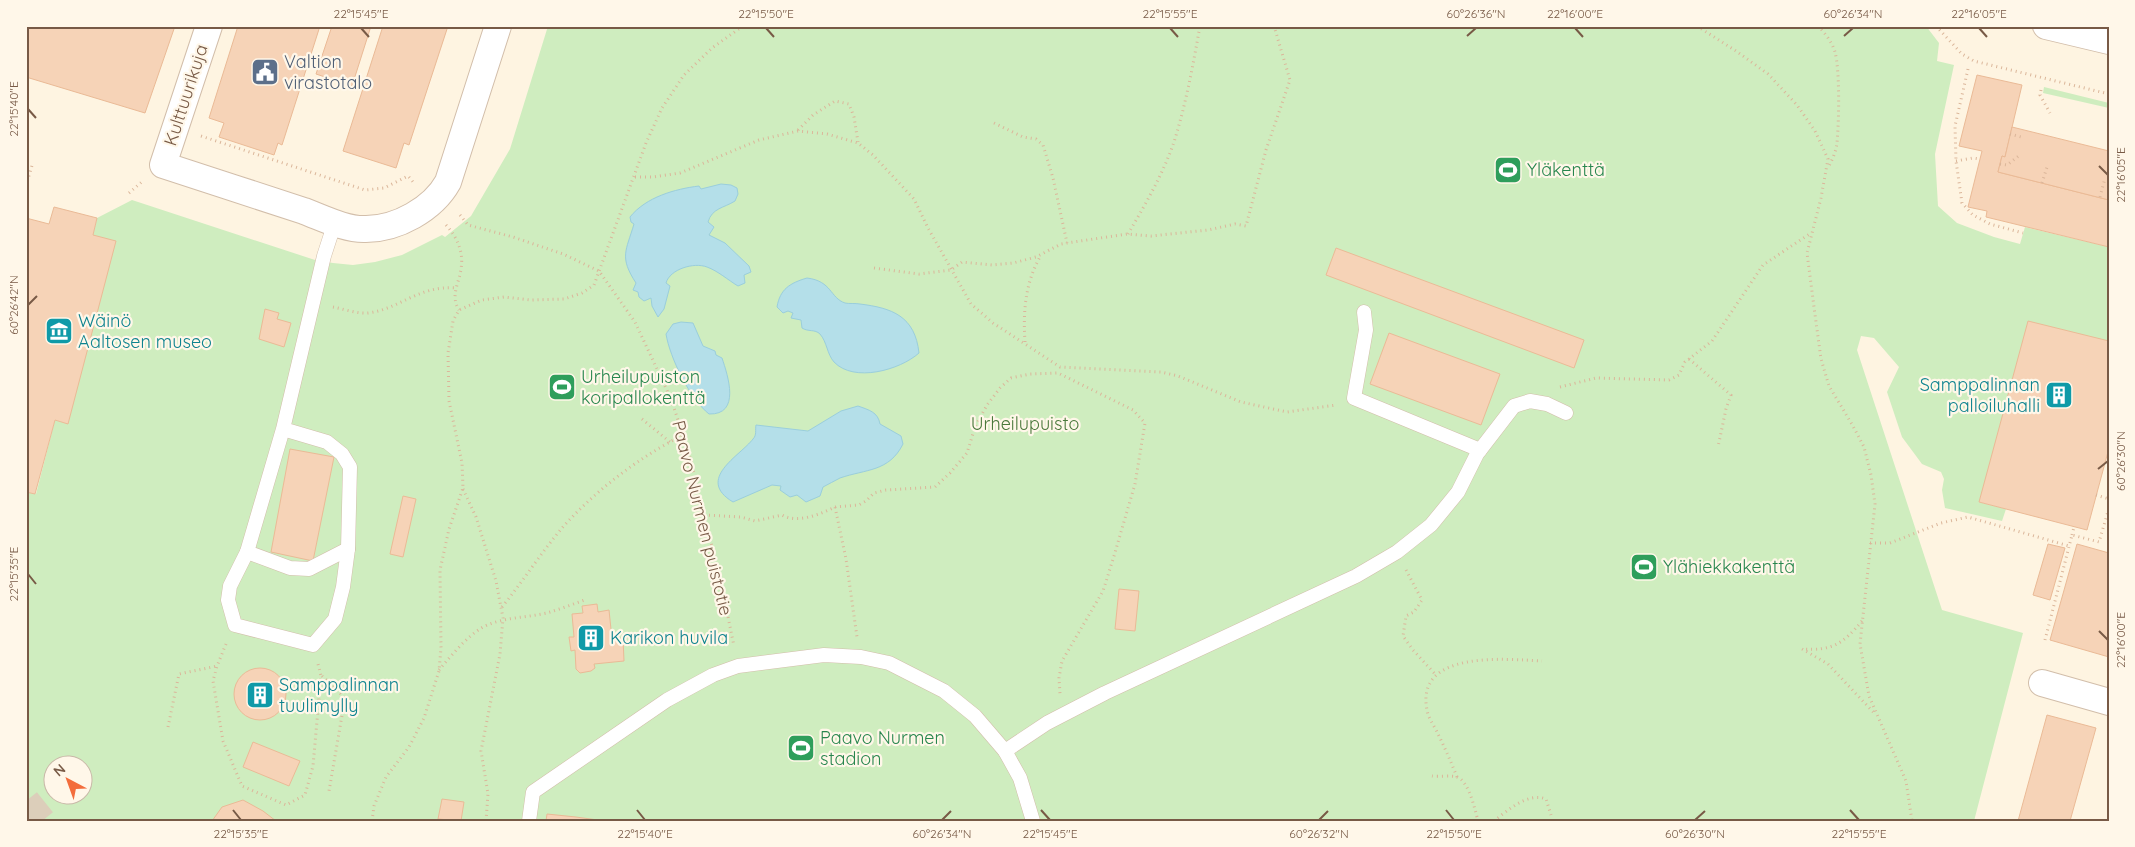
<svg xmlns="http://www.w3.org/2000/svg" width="2135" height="847" viewBox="0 0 2135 847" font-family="Quicksand,sans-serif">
  <rect width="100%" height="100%" fill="#fef4e1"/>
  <g fill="#cfedbf" fill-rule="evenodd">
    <path d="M548,26H1926L1939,43L1937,61L1954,65L1935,154L1938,206L1957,223L1994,237L2020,244L2025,227L2109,247V341L1979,502L2006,509L2002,521L1945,508L1942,490L1944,479L1941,472L1922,464L1902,437L1887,392L1899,367L1874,338L1861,336L1857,350L1942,610L2023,633L1974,821H26V492L36,494L55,420L66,423L93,235L97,218L132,200L315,260L333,263L353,265L375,262L402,255L442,235L445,237L471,216L510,149ZM52,764H82V794H52Z"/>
    <polygon points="2044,87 2109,103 2109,108 2043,93"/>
  </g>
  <g fill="#b4dfe9" stroke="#9acedc">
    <path d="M721,184L731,185L737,188L738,194L735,201C724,208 712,208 708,222L714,227L709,235L725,243L749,266L751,272L744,275L745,283L738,286C728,280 718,271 707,267C694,262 670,269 666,283L670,286L664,309L658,317L652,306L651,298L644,301L639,297L638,292L633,290L636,283C619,257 626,251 634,224L631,222L630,217C646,197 675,189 699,186L701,189Z"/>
    <path d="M807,278C832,281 830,298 845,303C849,304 855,303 860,304C892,308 915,316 919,353C900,370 854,383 834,362C827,354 827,342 820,334C815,329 808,332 802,328L801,320L791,318L793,313L788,311L783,313L777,307C780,289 790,283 807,278Z"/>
    <path d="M681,322L693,323L703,346L715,351L716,355L722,358C728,376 741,415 709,414C690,399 670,358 666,334L673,324Z"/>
    <path d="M858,406C869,410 878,412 880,424L901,436L903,444C889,472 866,469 840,478C834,481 829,484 823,487L820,496L806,502L797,495L790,497L780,490L781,486L772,485L733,502C695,479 740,456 753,439C757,435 755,430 756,425L808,431L841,411Z"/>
  </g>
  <g fill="#f6d3b7" stroke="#eaba96">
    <polygon points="26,26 175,26 145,113 26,77"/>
    <polygon points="238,26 320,26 282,145 278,143 274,155 219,137 224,123 209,118"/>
    <polygon points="332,26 371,26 352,86 316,74"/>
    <polygon points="383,26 448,26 409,145 404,143 396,168 343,151"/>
    <polygon points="1977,75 2022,85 2005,157 2002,156 1998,172 2109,200 2109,247 1986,217 1987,211 1968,207 1982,151 1959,146"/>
    <polygon points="2012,127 2109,151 2109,200 1998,172 2002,156 2005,157"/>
    <polygon points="54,207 97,218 93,235 116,241 68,424 55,420 35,494 26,492 26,218 49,224"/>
    <polygon points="1336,248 1584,340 1574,368 1326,275"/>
    <polygon points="265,309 279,313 277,319 291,323 284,347 259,339"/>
    <polygon points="2028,321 2109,341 2109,448 2087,530 1979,502"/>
    <polygon points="1389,333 1500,374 1481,425 1370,384"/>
    <polygon points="290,449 334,457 313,561 271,552"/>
    <polygon points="403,496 416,499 403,557 390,554"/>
    <polygon points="2048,544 2065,548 2050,600 2033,595"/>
    <polygon points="2077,544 2109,553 2109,657 2050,640"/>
    <polygon points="1119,589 1139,591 1135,631 1115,629"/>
    <polygon points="597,604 598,612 609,610 612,639 623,638 624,661 594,664 595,668 591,671 580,673 576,669 575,650 571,651 569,637 574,637 572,614 583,613 582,606"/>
    <circle cx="260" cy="694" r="26"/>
    <polygon points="2047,715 2096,728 2070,821 2018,821"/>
    <polygon points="253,742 300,761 289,786 243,767"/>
    <polygon points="442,799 464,802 461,821 438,819"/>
    <polygon points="243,800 263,811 276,821 212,821 222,807"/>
    <polygon points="547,814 576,817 605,821 546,821"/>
  </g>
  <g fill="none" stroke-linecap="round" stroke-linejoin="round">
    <polyline stroke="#dcceba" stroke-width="28" stroke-dasharray="28 14" stroke-linecap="butt" points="26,801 42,821"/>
    <g stroke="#d2beaa" stroke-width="15">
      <g id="service">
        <polyline points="1364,312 1366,330 1354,398 1480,450"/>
        <polyline points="283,429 247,552 230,586 228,600 235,625 313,645 335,619 343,587 348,549 350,467 342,454 327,442 283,429 324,256 335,222"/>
        <polyline points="247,552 290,568 309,569 348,549"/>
        <polyline points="1005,751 1047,723 1105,693 1356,576 1397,552 1431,525 1458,492 1477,454 1514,406 1530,401 1547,404 1566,413"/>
        <polyline points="529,821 533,792 667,700 713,675 738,666 824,655 861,657 889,663 944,691 975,716 1005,751 1020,778 1033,821"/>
      </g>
    </g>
    <g stroke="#d2beaa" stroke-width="28">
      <g id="minor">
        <path d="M209,26L163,165C210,180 257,196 304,211C323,218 346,230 366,229C397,229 433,209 448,182L498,26"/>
        <polyline points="2046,26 2109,41"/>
        <polyline points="2042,683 2109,702"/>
      </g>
    </g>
    <g stroke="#dbb69a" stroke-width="3" stroke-dasharray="1 4" stroke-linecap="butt">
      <polyline points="1697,26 1736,51 1768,74 1797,105 1815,131 1828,159 1821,198 1807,253 1814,307 1821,359 1829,386 1853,426 1864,447 1871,475 1875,504 1860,644 1869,696 1906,781 1912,821"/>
      <path d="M1818,26C1825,33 1832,42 1835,52C1840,71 1839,122 1837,143C1836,152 1832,160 1828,168"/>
      <polyline points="1936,26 1962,54 1974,61 2109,94"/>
      <polyline points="1968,69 1955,126 1956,161 1962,203 1973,215 1990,224 2023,233"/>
      <polyline points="2041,90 2040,95 2050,113"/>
      <polyline points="994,123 1023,137 1036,139 1043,145 1053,178 1067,243"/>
      <polyline points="798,130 813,115 835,101 849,104 854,117 858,142"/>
      <polyline points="2010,134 2021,137"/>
      <polyline points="201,136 365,190 384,188 408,176 414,183"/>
      <polyline points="1956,161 1973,158 1980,159"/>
      <polyline points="2000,164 2007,165 2020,155"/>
      <polyline points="635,177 653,177 680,173 759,140 798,131 827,134 858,143 873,155 914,199 928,228 971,304 993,323 1060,367 1161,372 1178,376 1241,402 1287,412 1336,405"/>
      <polyline points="2042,183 2048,164"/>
      <polyline points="26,186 33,162"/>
      <polyline points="129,193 144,180"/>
      <polyline points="2100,197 2105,178"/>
      <polyline points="460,215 468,225 513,237 563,254 599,271 635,322 671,399 688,450 721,583 734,646"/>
      <path d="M446,225C457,237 464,252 461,269C459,284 450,295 459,310"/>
      <path d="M1128,234C1145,205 1163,174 1174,142C1186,104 1193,65 1200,26"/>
      <polyline points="874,268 919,274 951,270 962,262 992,265 1013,263 1036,257 1061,244 1067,243 1127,234 1151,236 1208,230 1235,224 1246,226 1266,150 1290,80 1274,26"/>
      <path d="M333,307C344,309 357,314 368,313C400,309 419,285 456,288"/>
      <path d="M1025,342C1023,311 1025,283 1041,255"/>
      <polyline points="1689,359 1731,395 1726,409 1718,447"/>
      <polyline points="1560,387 1596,378 1669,380 1679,375 1685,362 1712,341 1763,265 1811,233"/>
      <polyline points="642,419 670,442"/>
      <polyline points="463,489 476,517 496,581 503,618 500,654 481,751 488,794 486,821"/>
      <polyline points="2096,495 2109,499"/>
      <polyline points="835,507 859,505 866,501 874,493 886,490 935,487 950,473 967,453 975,427 987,405 1000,388 1011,378 1030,374 1058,373 1133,410 1145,423 1135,484 1114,556 1103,591 1062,661 1059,678 1060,694"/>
      <path d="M704,515L741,517L755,521L782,515C797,524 821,514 835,507L846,559L857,637"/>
      <polyline points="2072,535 2074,527"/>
      <polyline points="1870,543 1890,543 1941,523 1968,517 2069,546"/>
      <polyline points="1406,570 1422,600 1414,612 1406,616 1403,636 1413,650 1435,674"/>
      <path d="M502,607C523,581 541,553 562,528C596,490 638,458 683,435"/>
      <path d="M1862,621C1843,644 1832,651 1802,649L1828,664L1876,715"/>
      <polyline points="2045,640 2072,535 2099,542 2109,508"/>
      <polyline points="226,644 217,666 213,681 223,741 242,786 286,805 305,795 313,766 321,676 318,664"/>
      <path d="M439,670C452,655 466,637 483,627C503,617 525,618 547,613C560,609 574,604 587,599"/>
      <polyline points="322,676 345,698 329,791"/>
      <polyline points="168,727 179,674 217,666"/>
      <path d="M1432,776C1438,777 1453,775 1457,777C1469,781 1475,810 1478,821"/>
      <path d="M1457,777C1451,762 1445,748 1438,734C1435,727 1428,718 1427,710C1415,650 1505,659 1542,661"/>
      <polyline points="372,821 374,806 386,777 409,747 424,718 439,671 441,648 440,570 449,529 463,488 462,463 449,401 448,353 453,321 459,310 482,300 504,297 531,300 564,299 582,293 594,285 646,143 662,108 684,75 712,48 743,26"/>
      <path d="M1494,821C1508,810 1528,792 1546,799L1551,815"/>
    </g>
    <use href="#service" stroke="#fff" stroke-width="14"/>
    <use href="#minor" stroke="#fff" stroke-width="26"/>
  </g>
  <path fill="none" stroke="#785a46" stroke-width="2" d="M361,28L369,37M766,28L774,37M1170,28L1178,37M1575,28L1583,37M1979,28L1987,37M1467,36L1476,28M1844,36L1853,28M28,109L36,118M2099,166L2108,175M28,305L37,296M2098,469L2108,461M28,574L36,584M2099,631L2108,640M233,810L241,820M637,810L645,820M1041,810L1050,820M1446,810L1454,820M1850,810L1859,820M942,820L951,811M1319,820L1328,811M1695,820L1705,811"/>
  <defs>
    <g id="civic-square" transform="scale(1.4375)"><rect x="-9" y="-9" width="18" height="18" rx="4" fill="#5c6f8a" stroke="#fff7e9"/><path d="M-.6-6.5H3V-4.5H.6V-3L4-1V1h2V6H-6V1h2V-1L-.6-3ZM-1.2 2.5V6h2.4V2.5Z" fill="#fff"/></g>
    <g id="stadium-square" transform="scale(1.4375)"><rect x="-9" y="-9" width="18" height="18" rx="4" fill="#2e9e5b" stroke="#fff7e9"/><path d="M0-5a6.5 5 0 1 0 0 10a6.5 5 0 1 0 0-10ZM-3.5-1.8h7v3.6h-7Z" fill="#fff"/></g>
    <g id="museum-square" transform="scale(1.4375)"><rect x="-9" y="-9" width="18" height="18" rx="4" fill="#0f9aa8" stroke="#fff7e9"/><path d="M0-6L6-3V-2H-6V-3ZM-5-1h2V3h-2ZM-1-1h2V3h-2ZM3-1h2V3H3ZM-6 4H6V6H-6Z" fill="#fff"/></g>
    <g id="building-square" transform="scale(1.4375)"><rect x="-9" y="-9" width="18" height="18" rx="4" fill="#0f9aa8" stroke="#fff7e9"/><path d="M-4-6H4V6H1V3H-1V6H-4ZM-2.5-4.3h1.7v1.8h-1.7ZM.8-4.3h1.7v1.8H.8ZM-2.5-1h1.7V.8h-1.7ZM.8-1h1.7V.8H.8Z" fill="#fff"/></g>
  </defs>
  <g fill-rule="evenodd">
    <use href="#civic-square" x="265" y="72"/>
    <use href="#stadium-square" x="1508" y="170"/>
    <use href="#museum-square" x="59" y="331"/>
    <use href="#stadium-square" x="562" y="387"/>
    <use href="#building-square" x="2059" y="395"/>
    <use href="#stadium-square" x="1644" y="567"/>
    <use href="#building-square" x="591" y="638"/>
    <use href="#building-square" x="260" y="695"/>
    <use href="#stadium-square" x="801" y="748"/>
  </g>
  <g text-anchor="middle" stroke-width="4.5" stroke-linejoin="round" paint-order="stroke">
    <g font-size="18" fill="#4e5e75" stroke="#fff7e9" text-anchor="start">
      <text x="284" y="68">Valtion<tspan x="284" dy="21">virastotalo</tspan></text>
    </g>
    <g font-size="18" fill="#785a46" stroke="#fff7e9">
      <text transform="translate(186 95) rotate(-72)" y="6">Kulttuurikuja</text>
      <text transform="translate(702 518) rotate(76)" y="6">Paavo Nurmen puistotie</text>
    </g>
    <g font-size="18" fill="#27864d" stroke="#fff7e9" text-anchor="start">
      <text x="1527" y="176">Yläkenttä</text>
      <text x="581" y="383">Urheilupuiston<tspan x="581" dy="21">koripallokenttä</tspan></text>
      <text x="1663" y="573">Ylähiekkakenttä</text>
      <text x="820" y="744">Paavo Nurmen<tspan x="820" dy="21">stadion</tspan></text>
    </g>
    <g font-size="18" fill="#0d838f" stroke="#fff7e9" text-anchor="start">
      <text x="78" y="327">Wäinö<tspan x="78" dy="21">Aaltosen museo</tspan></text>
      <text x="2040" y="391" text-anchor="end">Samppalinnan<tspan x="2040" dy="21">palloiluhalli</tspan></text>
      <text x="610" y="644">Karikon huvila</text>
      <text x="279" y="691">Samppalinnan<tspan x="279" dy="21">tuulimylly</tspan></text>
    </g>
    <g font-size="18" fill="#4a793b" stroke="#fff7e9">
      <text x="1025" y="430">Urheilupuisto</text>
    </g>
  </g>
  <rect width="2135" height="847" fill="none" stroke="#fff7e9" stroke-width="55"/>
  <g transform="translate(68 780) rotate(319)"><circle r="24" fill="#fff7e9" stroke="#c9b8a8"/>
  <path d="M0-4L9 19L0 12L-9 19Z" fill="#f36d3c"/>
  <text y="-8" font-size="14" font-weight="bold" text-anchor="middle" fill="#785a46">N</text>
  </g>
  <rect x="28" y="28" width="2080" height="792" fill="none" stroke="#785a46" stroke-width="2"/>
  <g font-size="12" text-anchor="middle" fill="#785a46">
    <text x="361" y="18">22°15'45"E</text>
    <text x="766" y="18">22°15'50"E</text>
    <text x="1170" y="18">22°15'55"E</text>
    <text x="1476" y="18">60°26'36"N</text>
    <text x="1575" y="18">22°16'00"E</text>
    <text x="1853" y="18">60°26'34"N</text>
    <text x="1979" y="18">22°16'05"E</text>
    <text transform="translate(14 109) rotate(-90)" y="4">22°15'40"E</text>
    <text transform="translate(2121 175) rotate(-90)" y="4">22°16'05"E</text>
    <text transform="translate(14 305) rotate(-90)" y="4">60°26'42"N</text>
    <text transform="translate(2121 461) rotate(-90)" y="4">60°26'30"N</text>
    <text transform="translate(14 574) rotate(-90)" y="4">22°15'35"E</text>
    <text transform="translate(2121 640) rotate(-90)" y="4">22°16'00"E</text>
    <text x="241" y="838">22°15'35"E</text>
    <text x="645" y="838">22°15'40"E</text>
    <text x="942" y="838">60°26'34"N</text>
    <text x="1050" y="838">22°15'45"E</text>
    <text x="1319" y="838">60°26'32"N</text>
    <text x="1454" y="838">22°15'50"E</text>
    <text x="1695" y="838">60°26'30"N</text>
    <text x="1859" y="838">22°15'55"E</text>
  </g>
</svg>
